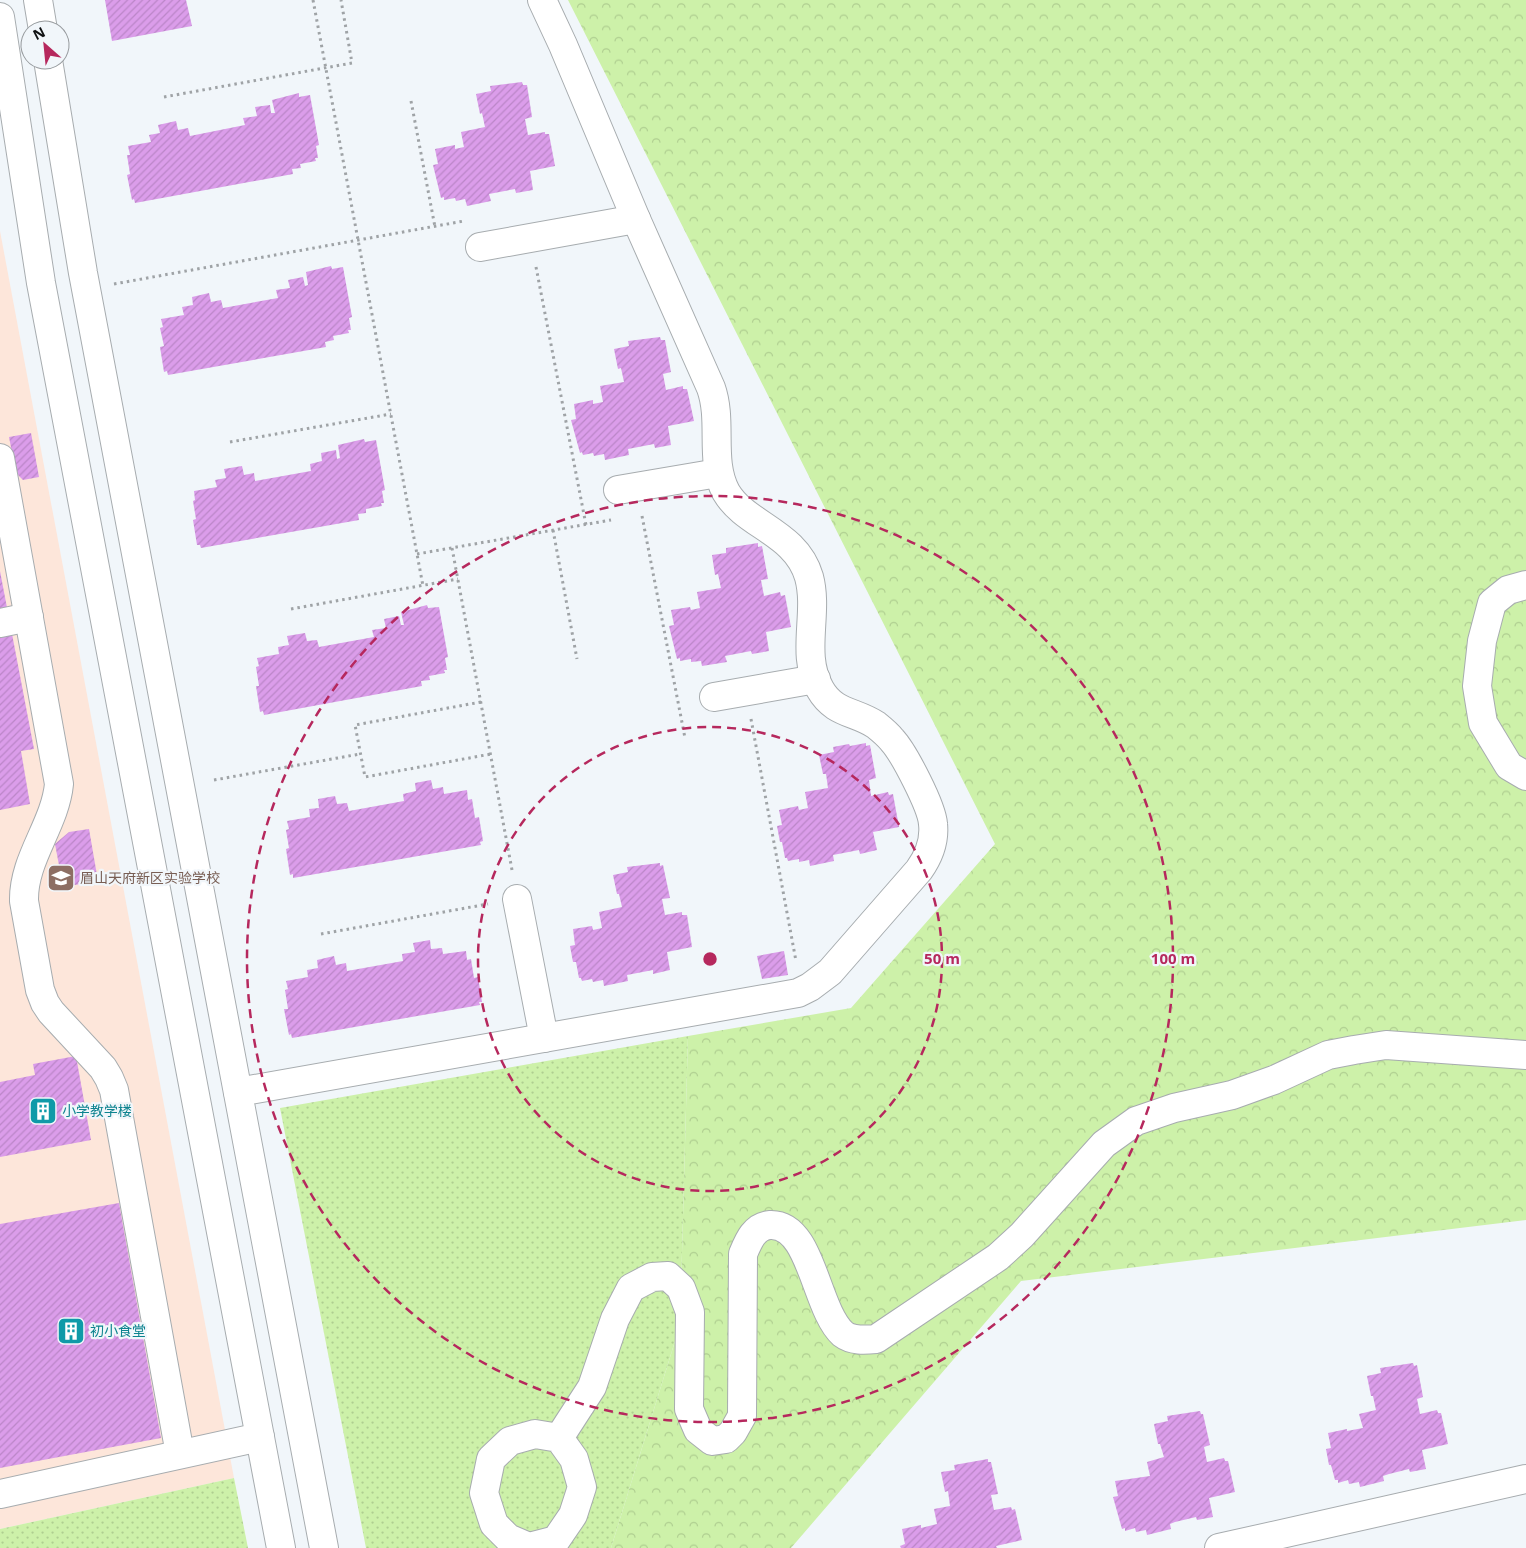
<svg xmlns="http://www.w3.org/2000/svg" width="1526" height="1548" viewBox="0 0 1526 1548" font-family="'Open Sans','Noto Sans SC',sans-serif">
  <defs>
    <pattern id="grass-dots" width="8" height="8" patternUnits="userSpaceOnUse" patternTransform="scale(1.25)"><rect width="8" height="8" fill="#cdf1a9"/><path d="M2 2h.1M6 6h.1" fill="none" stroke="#afce90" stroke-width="1.8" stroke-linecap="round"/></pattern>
    <pattern id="forest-crowns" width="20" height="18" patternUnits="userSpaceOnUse" patternTransform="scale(1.25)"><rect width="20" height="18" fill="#cdf1a9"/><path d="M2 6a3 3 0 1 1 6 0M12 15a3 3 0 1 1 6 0" fill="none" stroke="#afce90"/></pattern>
    <pattern id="building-hatch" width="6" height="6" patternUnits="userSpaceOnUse" patternTransform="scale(1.25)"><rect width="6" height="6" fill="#db9dea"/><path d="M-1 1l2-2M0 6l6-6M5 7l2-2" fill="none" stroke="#bb86c8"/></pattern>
  </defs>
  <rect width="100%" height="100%" fill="#f1f6fa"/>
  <polygon fill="#fde6da" points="0,231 234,1478 0,1529"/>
  <g fill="url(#grass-dots)">
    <polygon points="688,1036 680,1325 611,1548 366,1548 280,1108"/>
    <polygon points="234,1478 248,1548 0,1548 0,1529"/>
  </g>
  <polygon fill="url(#forest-crowns)" points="568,0 1526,0 1526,1220 1021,1281 791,1548 611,1548 680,1325 688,1036 851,1008 995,844"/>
  <g fill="url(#building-hatch)">
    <polygon points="105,0 186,0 192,26 112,41"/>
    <polygon points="522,82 523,85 527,85 532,117 525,119 528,135 545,132 545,134 549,134 555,166 530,171 533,190 516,193 515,189 489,194 491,201 467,206 465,199 456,201 455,198 444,200 444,197 441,198 433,165 438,164 435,149 455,145 455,149 464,147 461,132 485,127 482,113 480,114 476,94 491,91 490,86"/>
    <polygon points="299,93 299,97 310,95 319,145 316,146 318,158 315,158 316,161 300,164 301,168 292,169 293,174 135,203 134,199 132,200 127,175 130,174 127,155 130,155 128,146 151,142 149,135 160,133 158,125 176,121 178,130 188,128 190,136 245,125 243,118 257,116 255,107 270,105 271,113 275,113 272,100"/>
    <polygon points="331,266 332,269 343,267 352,317 349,318 351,330 348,330 349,333 333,336 334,340 325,342 326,347 168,375 167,371 164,372 160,347 164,346 160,328 163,327 161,319 184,315 182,307 193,305 192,297 209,293 211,302 221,300 223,308 278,298 276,290 290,288 288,280 303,277 305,286 308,285 306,272"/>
    <polygon points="660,337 661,340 665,340 671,372 663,374 666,390 683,386 683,389 687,389 694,421 668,426 671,445 655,448 654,444 628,449 629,455 605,460 604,454 594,456 593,453 583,455 582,452 580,453 571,420 576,419 574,404 593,400 593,404 603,402 600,386 624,382 621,368 618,369 614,349 629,346 628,341"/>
    <polygon points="31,433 39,477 23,480 16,473 9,437"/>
    <polygon points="364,439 365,442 376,440 385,490 382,491 384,503 381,503 382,506 366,509 366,513 358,514 359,520 201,548 200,545 197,545 193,520 196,519 193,501 195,500 194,491 217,487 215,480 226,478 224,469 242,466 244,475 254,473 255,481 311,471 310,464 322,461 321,453 336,450 337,459 340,458 338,445"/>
    <polygon points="758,543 758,547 762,546 768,579 761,580 764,596 780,592 781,596 785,595 791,627 766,632 769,651 752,654 751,651 725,656 727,662 702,666 701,661 691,662 691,659 680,661 680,658 677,659 669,626 674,625 671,610 690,607 691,610 700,608 697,592 721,588 718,574 715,575 712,555 726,553 726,548"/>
    <polygon points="0,571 34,749 21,751 30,804 0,810"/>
    <polygon points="427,605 428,608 439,607 448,657 445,658 447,670 444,670 445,673 429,676 430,680 421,681 422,686 264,715 263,711 260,712 256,686 259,686 256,667 259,666 257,658 279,654 278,647 289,645 287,636 305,633 307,641 317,640 319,647 374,637 372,630 386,628 384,619 399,616 401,625 404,625 401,612"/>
    <polygon points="866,743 866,746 870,745 876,778 869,780 871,796 888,792 889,795 893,794 899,827 873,832 877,850 860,854 859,850 833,855 834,861 810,866 809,860 799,862 799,859 788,861 787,858 785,858 782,842 780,842 777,826 782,825 779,810 798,806 799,810 808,808 805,792 828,788 826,774 823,774 819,755 834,752 833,747 849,744 850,746"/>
    <polygon points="431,780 433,789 443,787 444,794 467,790 468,800 472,799 475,818 479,817 483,841 480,842 481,845 293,878 293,874 290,875 286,849 289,848 286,830 289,829 287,821 310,817 309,809 319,808 318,799 335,796 337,804 347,803 349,811 404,801 403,794 416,791 415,783"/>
    <polygon points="89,829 98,881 63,887 55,844 69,832"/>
    <polygon points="660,863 660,866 663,865 670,898 662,899 665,915 682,912 682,915 687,915 692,947 667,952 670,970 653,974 653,970 627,975 628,981 604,986 603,980 593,982 592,979 582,981 581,978 579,978 576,962 573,962 570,946 575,945 573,929 592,926 593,930 602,928 599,912 622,907 619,894 617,894 613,875 628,872 627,867"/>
    <polygon points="430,940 431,949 442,948 443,954 466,951 467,960 471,959 474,978 478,977 482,1002 479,1002 480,1005 292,1038 291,1034 289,1035 284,1009 288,1009 285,990 288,989 286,981 308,977 307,970 318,968 317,960 334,956 336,965 346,963 347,971 403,961 402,954 415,952 413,943"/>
    <polygon points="784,951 788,975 762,979 757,956"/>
    <polygon points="76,1056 91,1140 0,1157 0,1082 35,1075 33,1064"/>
    <polygon points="119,1203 161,1438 0,1468 0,1224"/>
    <polygon points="1413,1363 1414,1366 1417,1365 1423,1397 1417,1399 1420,1414 1437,1410 1438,1413 1441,1413 1448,1444 1422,1450 1426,1469 1410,1472 1409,1469 1389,1474 1383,1476 1384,1481 1360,1487 1359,1482 1349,1484 1348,1480 1338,1483 1338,1480 1335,1480 1331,1465 1329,1465 1326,1449 1331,1448 1328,1433 1347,1429 1347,1431 1363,1428 1359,1414 1376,1410 1373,1396 1371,1396 1367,1376 1381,1373 1380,1368"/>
    <polygon points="1200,1411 1201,1414 1203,1414 1210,1445 1204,1447 1207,1462 1224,1458 1225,1461 1228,1461 1235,1492 1209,1498 1213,1517 1197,1520 1196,1517 1175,1522 1170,1524 1171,1529 1147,1535 1146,1530 1136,1532 1135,1528 1125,1531 1125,1528 1122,1529 1113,1497 1118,1496 1115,1481 1150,1476 1147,1462 1164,1457 1160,1444 1158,1444 1154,1424 1168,1421 1167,1416"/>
    <polygon points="988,1459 988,1462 991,1462 998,1494 991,1495 994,1510 1011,1507 1012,1510 1015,1509 1022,1540 996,1546 997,1548 901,1548 900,1546 905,1544 902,1529 921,1525 921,1528 937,1524 934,1509 950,1506 948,1491 945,1492 941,1472 955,1470 954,1465"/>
  </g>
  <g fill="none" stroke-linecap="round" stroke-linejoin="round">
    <g stroke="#a7acaf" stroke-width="30">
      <g id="minor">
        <polyline points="38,0 43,30"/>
        <polyline points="0,17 41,283 281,1548"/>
        <polyline points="48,60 83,273 324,1548"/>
        <polyline points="480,247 636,219"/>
        <path d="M0,458L59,784C55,825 23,859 24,901L40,990L45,1003L51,1012L103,1068L109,1078L114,1090L180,1454"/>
        <polyline points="618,490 718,473"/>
        <polyline points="1526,585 1508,590 1492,603 1482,641 1477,686 1483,723 1509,766 1526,776"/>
        <polyline points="0,623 29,617"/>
        <polyline points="714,697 816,679"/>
        <polyline points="517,899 544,1038"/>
        <path d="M238,1092L798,993L810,987L830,972L919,870C929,856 935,842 933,824C932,807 904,753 892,740C888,735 881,729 876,725C855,711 834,714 820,689C800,654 819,614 809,577C796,532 746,526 726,492C709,460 723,422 711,388L636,219L563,45L542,0"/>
        <polygon points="535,1434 559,1438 574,1459 582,1487 573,1515 556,1540 529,1547 508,1538 494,1524 484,1493 491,1459 510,1441"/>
        <path d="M559,1438L592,1387L615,1319L631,1288L652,1277L668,1276L681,1288L690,1312L689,1409L698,1430L712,1441L726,1439L733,1432L742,1416L743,1254C748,1242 754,1226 770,1225C812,1223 815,1309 843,1334C852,1341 865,1340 876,1339L998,1257L1022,1235L1104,1144L1136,1121L1174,1108L1232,1095L1274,1080L1328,1055L1354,1050L1386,1045L1526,1055"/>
        <polyline points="0,1494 260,1437"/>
        <polyline points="1219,1548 1526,1479"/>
      </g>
    </g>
    <g stroke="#9fa3a6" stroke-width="3" stroke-dasharray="2.5 4" stroke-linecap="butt">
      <polyline points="313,0 423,586"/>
      <polyline points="164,97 352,63 341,0"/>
      <polyline points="411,101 435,227"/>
      <polyline points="536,267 586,525"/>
      <polyline points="114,284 464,221"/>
      <polyline points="230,442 391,414"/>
      <polyline points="642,516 685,738"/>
      <polyline points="553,530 577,659"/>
      <polyline points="452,548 512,870"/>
      <polyline points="417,554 611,520"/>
      <polyline points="291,609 458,579"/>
      <polyline points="481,702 355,725 365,777 491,754"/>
      <polyline points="751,719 796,961"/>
      <polyline points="214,780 360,754"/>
      <polyline points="321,934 488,904"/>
    </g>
    <use href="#minor" stroke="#fff" stroke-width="28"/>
  </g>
  <g fill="none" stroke="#b6285d" stroke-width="2.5" stroke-dasharray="9 6">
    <circle cx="710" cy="959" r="232"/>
    <circle cx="710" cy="959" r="463"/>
  </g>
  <defs>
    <g id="school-square" transform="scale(1.4375)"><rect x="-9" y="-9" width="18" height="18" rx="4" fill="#8d6e63" stroke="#f1f6fa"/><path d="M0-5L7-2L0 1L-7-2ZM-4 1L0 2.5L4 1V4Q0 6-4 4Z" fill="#fff"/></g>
    <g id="building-square" transform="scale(1.4375)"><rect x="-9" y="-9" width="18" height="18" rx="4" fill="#0f9aa8" stroke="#f1f6fa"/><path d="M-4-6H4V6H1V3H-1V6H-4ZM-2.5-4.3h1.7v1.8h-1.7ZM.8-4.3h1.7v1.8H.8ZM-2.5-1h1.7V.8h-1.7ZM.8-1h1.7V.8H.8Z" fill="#fff"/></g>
  </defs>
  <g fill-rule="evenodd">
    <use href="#school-square" x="61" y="878"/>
    <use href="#building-square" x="43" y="1111"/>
    <use href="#building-square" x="71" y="1331"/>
  </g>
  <g text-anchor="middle" stroke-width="4.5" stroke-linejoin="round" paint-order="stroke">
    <g font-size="14" fill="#785e54" stroke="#f1f6fa" text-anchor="start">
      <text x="80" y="883">眉山天府新区实验学校</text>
    </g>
    <g font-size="14" fill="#0d838f" stroke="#f1f6fa" text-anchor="start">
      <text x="62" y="1116">小学教学楼</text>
      <text x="90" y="1336">初小食堂</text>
    </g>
  </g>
  <circle cx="710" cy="959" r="8" fill="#b6285d" stroke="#f1f6fa" stroke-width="2.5"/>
  <g font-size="15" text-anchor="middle" font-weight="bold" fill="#b6285d" stroke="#f1f6fa" stroke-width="4.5" stroke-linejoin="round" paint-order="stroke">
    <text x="942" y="964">50 m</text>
    <text x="1173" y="964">100 m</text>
  </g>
  <g transform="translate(45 45) rotate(333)"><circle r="24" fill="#f1f6fa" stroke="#969a9d"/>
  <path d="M0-4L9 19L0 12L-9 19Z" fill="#b6285d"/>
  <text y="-8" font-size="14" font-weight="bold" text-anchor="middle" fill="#0e1011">N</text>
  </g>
</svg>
